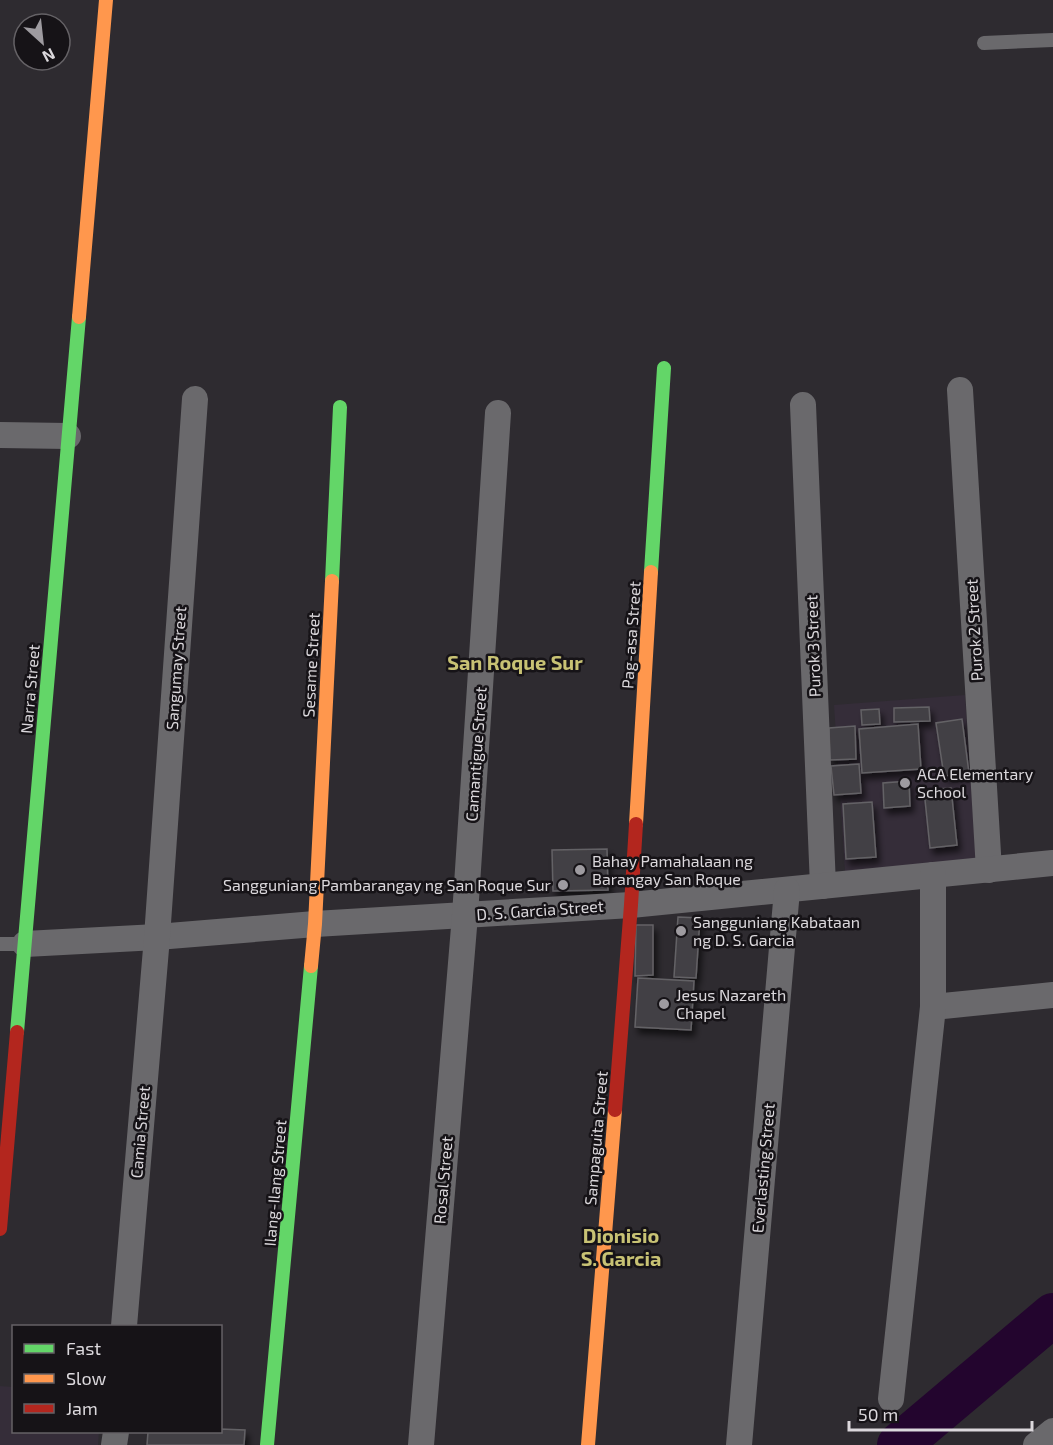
<svg xmlns="http://www.w3.org/2000/svg" width="1053" height="1445" viewBox="0 0 1053 1445" font-family="'Exo 2',sans-serif">
  <defs>
    <filter id="shadow"><feDropShadow dx="3.5" dy="6" stdDeviation="3" flood-color="#0009"/></filter>
  </defs>
  <rect width="100%" height="100%" fill="#2e2b30"/>
  <g fill="#352d39">
    <polygon points="965,695 976,861 845,871 834,705"/>
    <polygon points="0,1386 13,1387 14,1432 99,1432 98,1445 0,1445"/>
  </g>
  <g fill="none" stroke-linecap="round" stroke-linejoin="round">
    <polyline stroke="#23052e" stroke-width="44" points="899,1445 1053,1315"/>
  </g>
  <g fill="#434044" stroke="#646266" stroke-width="1.5" filter="url(#shadow)">
    <polygon points="929,707 930,721 894,722 894,708"/>
    <polygon points="879,709 880,724 862,725 861,710"/>
    <polygon points="962,719 969,773 944,776 936,723"/>
    <polygon points="918,724 921,769 862,773 859,729"/>
    <polygon points="855,726 856,759 830,760 829,728"/>
    <polygon points="859,764 861,793 834,795 831,766"/>
    <polygon points="909,781 910,806 884,808 883,783"/>
    <polygon points="951,788 957,845 930,848 924,790"/>
    <polygon points="872,802 876,857 846,859 843,804"/>
    <polygon points="607,849 608,890 553,891 552,850"/>
    <polygon points="678,917 700,918 696,978 674,977"/>
    <polygon points="636,925 653,925 653,975 635,976"/>
    <polygon points="638,978 694,981 691,1030 635,1027"/>
    <polygon points="220,1429 245,1430 244,1445 147,1445 148,1432 220,1432"/>
  </g>
  <g fill="none" stroke-linecap="round" stroke-linejoin="round">
    <g stroke="#6a696c" stroke-width="14">
      <polyline points="984,43 1053,40"/>
      <polyline points="0,944 25,944"/>
    </g>
    <g stroke="#6a696c" stroke-width="26">
      <polyline points="960,390 989,870"/>
      <polyline points="803,405 823,886"/>
      <polyline points="0,435 68,436"/>
      <polyline points="25,944 157,937 315,924 631,905 1053,863"/>
      <polyline points="933,1007 1053,995"/>
      <polyline points="124,1326 157,937 195,399"/>
      <polyline points="891,1399 933,1007 933,875"/>
      <polyline points="114,1445 116,1432"/>
      <polyline points="421,1445 465,915 498,413"/>
      <polyline points="739,1445 787,890"/>
      <polyline points="1036,1445 1053,1431"/>
    </g>
    <g stroke="#63d668" stroke-width="14">
      <polyline points="651,572 664,368"/>
      <polyline points="332,581 340,407"/>
      <polyline points="17,1032 79,317"/>
      <polyline points="267,1445 311,966"/>
    </g>
    <g stroke="#ff974d" stroke-width="14">
      <polyline points="79,317 106,0"/>
      <polyline points="636,824 651,572"/>
      <polyline points="311,966 315,924 332,581"/>
      <polyline points="588,1445 615,1110"/>
    </g>
    <g stroke="#b3261e" stroke-width="14">
      <polyline points="615,1110 631,905 636,824"/>
      <polyline points="0,1229 17,1032"/>
    </g>
  </g>
  <g fill="#9e9ba0" stroke="#161317" stroke-width="2">
    <circle cx="905" cy="783" r="6"/>
    <circle cx="580" cy="870" r="6"/>
    <circle cx="563" cy="885" r="6"/>
    <circle cx="681" cy="931" r="6"/>
    <circle cx="664" cy="1004" r="6"/>
  </g>
  <g text-anchor="middle" stroke-width="5" stroke-linejoin="round" paint-order="stroke">
    <g font-size="16" fill="#dbd8dc" stroke="#161317">
      <text transform="translate(974 630) rotate(-93)" y="6">Purok 2 Street</text>
      <text transform="translate(631 635) rotate(-86)" y="6">Pag-asa Street</text>
      <text transform="translate(813 646) rotate(-92)" y="6">Purok 3 Street</text>
      <text transform="translate(311 665) rotate(-87)" y="6">Sesame Street</text>
      <text transform="translate(176 668) rotate(-86)" y="6">Sangumay Street</text>
      <text transform="translate(30 689) rotate(-85)" y="6">Narra Street</text>
      <text transform="translate(476 754) rotate(-86)" y="6">Camantigue Street</text>
      <text transform="translate(540 910) rotate(-4)" y="6">D. S. Garcia Street</text>
      <text transform="translate(140 1132) rotate(-85)" y="6">Camia Street</text>
      <text transform="translate(596 1138) rotate(-85)" y="6">Sampaguita Street</text>
      <text transform="translate(763 1168) rotate(-85)" y="6">Everlasting Street</text>
      <text transform="translate(443 1180) rotate(-85)" y="6">Rosal Street</text>
      <text transform="translate(275 1183) rotate(-85)" y="6">Ilang-Ilang Street</text>
    </g>
    <g font-size="16" fill="#dbd8dc" stroke="#161317" text-anchor="start">
      <text x="917" y="780">ACA Elementary<tspan x="917" dy="18">School</tspan></text>
      <text x="592" y="867">Bahay Pamahalaan ng<tspan x="592" dy="18">Barangay San Roque</tspan></text>
      <text x="551" y="891" text-anchor="end">Sangguniang Pambarangay ng San Roque Sur</text>
      <text x="693" y="928">Sangguniang Kabataan<tspan x="693" dy="18">ng D. S. Garcia</tspan></text>
      <text x="676" y="1001">Jesus Nazareth<tspan x="676" dy="18">Chapel</tspan></text>
    </g>
    <g font-size="20" font-weight="bold" fill="#c8c274" stroke="#161317">
      <text x="515" y="670">San Roque Sur</text>
      <text x="621" y="1243">Dionisio<tspan x="621" dy="23">S. Garcia</tspan></text>
    </g>
  </g>
  <rect x="12" y="1325" width="210" height="108" fill="#161317" stroke="#656266" stroke-width="1.5"/>
  <rect x="24" y="1344" width="30" height="9" fill="#63d668" stroke="#656266" stroke-width="1.5"/>
  <text x="66" y="1355" font-size="18" fill="#dbd8dc">Fast</text>
  <rect x="24" y="1374" width="30" height="9" fill="#ff974d" stroke="#656266" stroke-width="1.5"/>
  <text x="66" y="1385" font-size="18" fill="#dbd8dc">Slow</text>
  <rect x="24" y="1404" width="30" height="9" fill="#b3261e" stroke="#656266" stroke-width="1.5"/>
  <text x="66" y="1415" font-size="18" fill="#dbd8dc">Jam</text>
  <g transform="translate(42 42) rotate(153)"><circle r="28" fill="#161317" stroke="#656266" stroke-width="1.5"/>
  <path d="M0-4.5L10 22L0 15L-10 22Z" fill="#9e9ba0"/>
  <text y="-9" font-size="16" font-weight="bold" text-anchor="middle" fill="#dbd8dc">N</text>
  </g>
  <path d="M849 1421v9h183v-9" fill="none" stroke="#dbd8dc" stroke-width="3"/>
  <text x="858" y="1421" font-size="18" fill="#dbd8dc" stroke="#161317" stroke-width="4.5" paint-order="stroke">50 m</text>
</svg>
